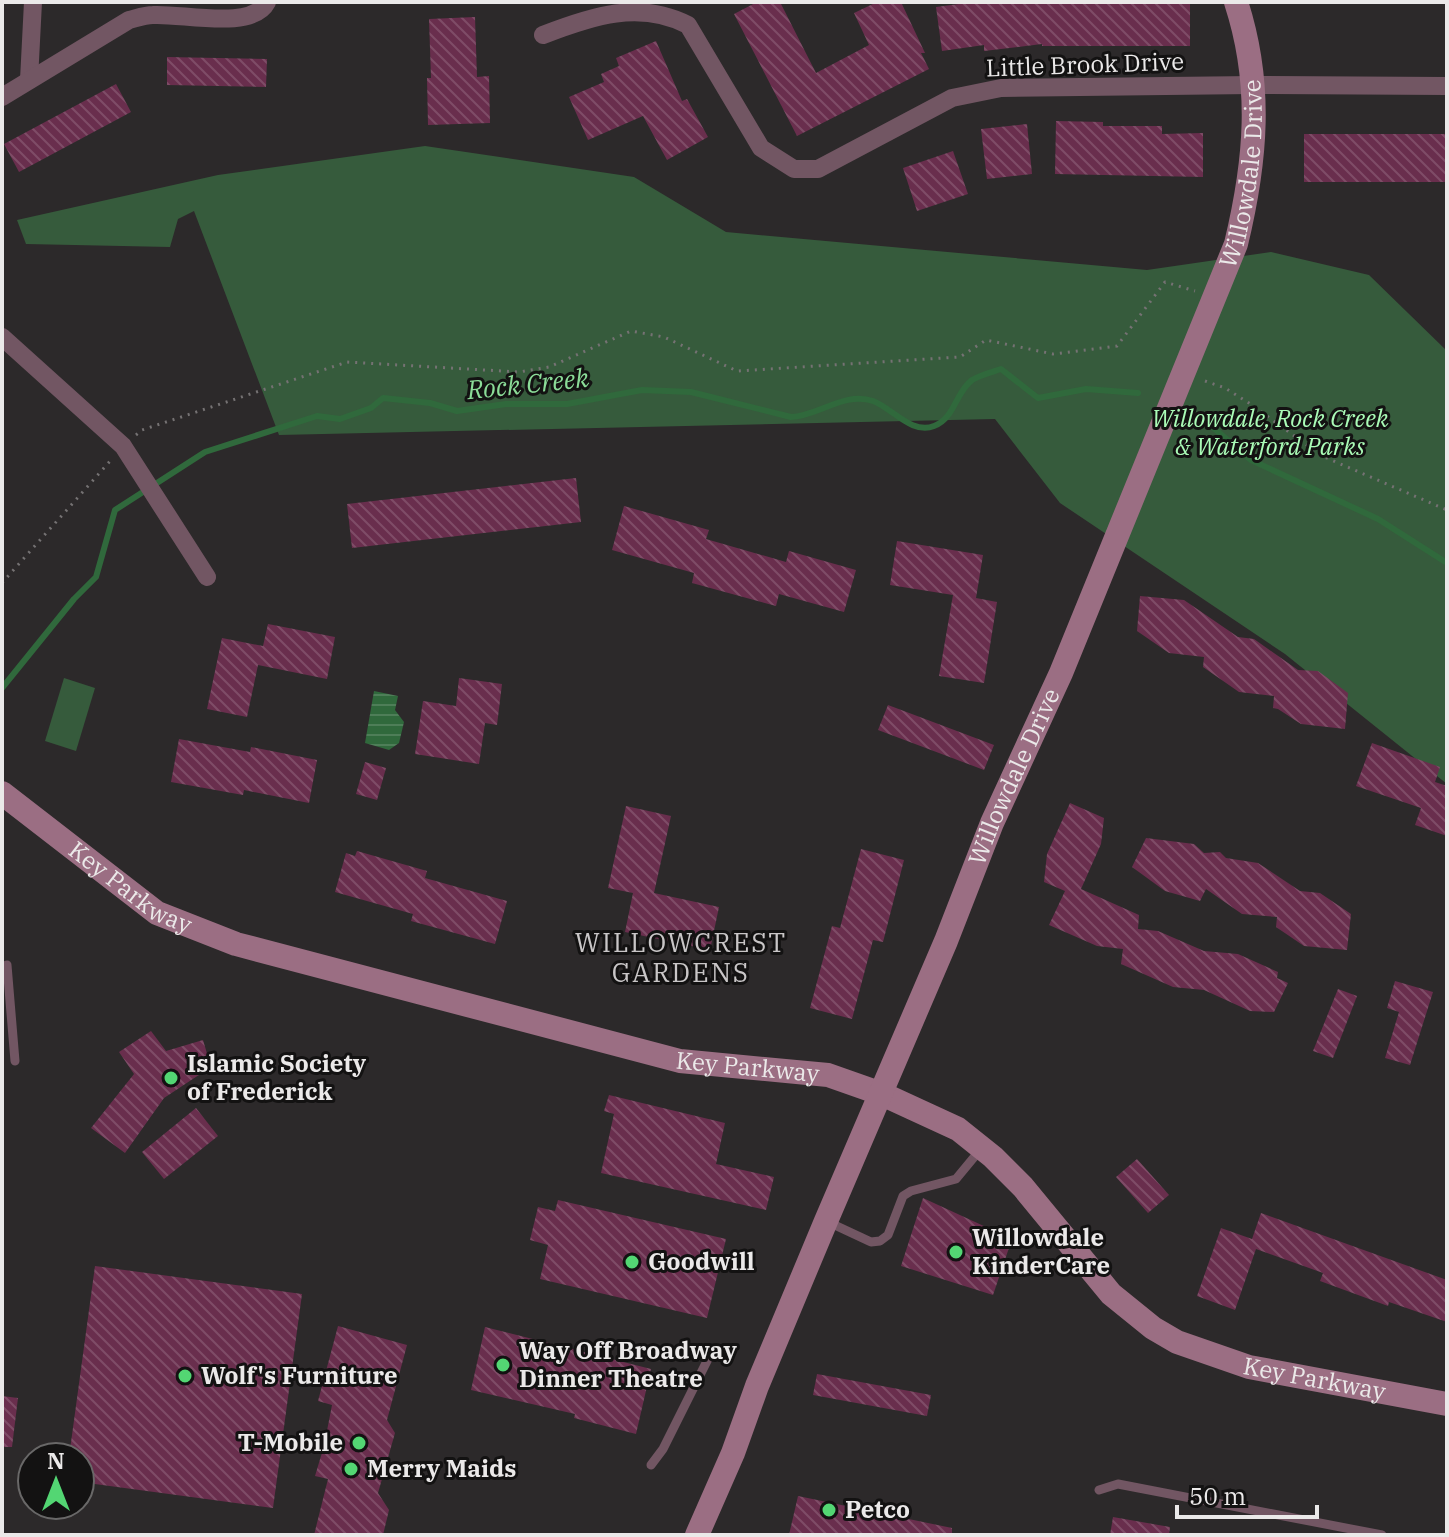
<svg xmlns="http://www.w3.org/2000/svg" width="1449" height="1537" viewBox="0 0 1449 1537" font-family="'IBM Plex Serif',serif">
  <defs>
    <pattern id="water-rules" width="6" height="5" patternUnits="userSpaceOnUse" patternTransform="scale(2)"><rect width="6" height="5" fill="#30693c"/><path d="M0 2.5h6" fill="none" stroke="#4e7e58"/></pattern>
    <pattern id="building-back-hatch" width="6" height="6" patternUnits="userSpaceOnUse" patternTransform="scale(2)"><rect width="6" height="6" fill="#692e4d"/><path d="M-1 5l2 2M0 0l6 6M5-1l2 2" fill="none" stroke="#7f4c67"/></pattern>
  </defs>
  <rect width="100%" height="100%" fill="#2c292a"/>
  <g fill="#365b3c">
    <polygon points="425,146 634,177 726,232 1147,270 1271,252 1369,275 1447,351 1447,784 1285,654 1060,503 995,419 279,435 194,211 178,219 170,247 26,244 17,220 218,175"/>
    <polygon points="64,678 95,688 76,751 45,741"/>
  </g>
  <polygon fill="url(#water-rules)" points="374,691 398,696 395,710 404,722 399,743 389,750 365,743"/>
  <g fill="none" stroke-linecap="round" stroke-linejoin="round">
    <g stroke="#30693c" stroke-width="6">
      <polyline points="1202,418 1251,460 1378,519 1447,563"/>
      <path d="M2,688L74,599L96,577L115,510L205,452L317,416L340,419L371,408L383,398L430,403L457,411L506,404H567L642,390L691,392L791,417C818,416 845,391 873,401C892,408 912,435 934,426C955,418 955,393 972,380C980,375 992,372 1001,369L1038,398L1086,389L1138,393"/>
    </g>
  </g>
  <g fill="url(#building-back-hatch)">
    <polygon points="757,2 780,2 816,73 869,45 854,13 877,2 901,2 925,53 921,53 929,69 797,136 734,14"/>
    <polygon points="974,2 1190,2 1190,46 1042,46 1042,44 984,51 984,45 942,51 936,7"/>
    <polygon points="475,17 477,77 489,76 490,123 428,125 427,78 431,78 429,19"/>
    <polygon points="656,41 682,101 687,99 708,137 667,160 643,116 588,140 569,97 604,82 601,74 619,66 616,58"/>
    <polygon points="167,57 267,59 266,87 167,85"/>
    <polygon points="116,84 131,112 19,172 4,144"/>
    <polygon points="1056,121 1103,122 1103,126 1162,126 1162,134 1203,133 1203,177 1055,174"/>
    <polygon points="1027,124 1032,174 987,179 981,129"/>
    <rect x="1304" y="134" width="143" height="48"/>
    <polygon points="953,151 968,194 917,211 903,168"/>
    <polygon points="576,478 581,522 352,548 347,504"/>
    <polygon points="624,506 709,530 706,539 786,562 789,551 856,570 844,612 779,594 776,606 692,583 694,573 612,550"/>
    <polygon points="897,541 983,555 976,598 997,602 984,683 939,676 953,595 890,585"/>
    <polygon points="1140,596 1184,600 1238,637 1254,639 1298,670 1318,671 1348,693 1345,729 1301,724 1278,709 1273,708 1274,696 1239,692 1203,667 1204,657 1169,653 1137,631"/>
    <polygon points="268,624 335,637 327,679 258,665 247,717 207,709 222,638 263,646"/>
    <polygon points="459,678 502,684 497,725 485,723 479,764 415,754 423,701 456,706"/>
    <polygon points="888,705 994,745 984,770 878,730"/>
    <polygon points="179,739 250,752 251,747 317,760 309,803 244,790 243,795 171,782"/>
    <polygon points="1372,743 1440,767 1435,782 1447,786 1447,836 1415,825 1421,808 1356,786"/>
    <polygon points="365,762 386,768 377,800 356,794"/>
    <polygon points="1070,803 1104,818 1101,844 1081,889 1139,915 1138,929 1158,931 1204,951 1238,954 1278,972 1277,978 1288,983 1274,1012 1250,1011 1204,990 1173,987 1121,964 1123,949 1097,946 1049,925 1065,891 1044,882 1047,854"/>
    <polygon points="626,806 671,816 654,893 719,907 710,950 625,932 633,893 608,888"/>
    <polygon points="1146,838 1194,844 1204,853 1220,852 1226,858 1258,863 1300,891 1320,893 1351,914 1347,950 1304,946 1276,927 1277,917 1242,914 1206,889 1200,901 1165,891 1132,867"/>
    <polygon points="861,849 904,860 883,942 873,940 852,1019 810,1008 832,926 840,928"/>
    <polygon points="357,851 427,871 425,878 507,901 495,944 411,921 413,914 335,892 346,853 355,856"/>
    <polygon points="1395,981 1433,992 1410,1065 1385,1058 1399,1012 1387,1008"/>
    <polygon points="1338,989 1357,996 1333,1058 1313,1051"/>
    <polygon points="151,1031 166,1051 203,1040 211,1067 164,1098 125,1153 91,1128 134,1074 119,1052"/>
    <polygon points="609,1095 725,1123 716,1164 774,1177 766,1210 601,1173 614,1114 604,1111"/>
    <polygon points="196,1108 218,1136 164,1179 142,1152"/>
    <polygon points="1137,1159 1169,1195 1148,1213 1116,1177"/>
    <polygon points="923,1198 1012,1239 993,1295 901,1266"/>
    <polygon points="558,1200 726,1239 707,1318 540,1279 548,1245 530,1240 538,1207 555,1211"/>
    <polygon points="1261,1213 1447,1280 1447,1322 1389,1302 1388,1306 1320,1281 1323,1273 1256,1249 1235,1310 1197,1296 1221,1228 1252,1239"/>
    <polygon points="95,1266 302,1294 273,1508 80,1482 80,1457 69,1457"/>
    <polygon points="338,1326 407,1345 387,1420 395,1433 378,1493 389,1510 383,1535 314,1535 328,1479 315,1476 324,1446 332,1405 318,1401"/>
    <polygon points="485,1327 651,1369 636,1434 574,1418 575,1414 471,1390"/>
    <polygon points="817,1374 931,1395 927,1416 813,1395"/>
    <polygon points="2,1396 18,1398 12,1447 2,1447"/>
    <polygon points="798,1496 952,1528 952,1535 789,1535"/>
    <polygon points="1113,1517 1170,1527 1169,1535 1110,1535"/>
  </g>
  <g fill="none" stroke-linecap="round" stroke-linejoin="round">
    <g stroke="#757273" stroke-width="3" stroke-dasharray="2 6" stroke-linecap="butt">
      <polyline points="1205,381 1225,388 1249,403 1322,456 1447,510"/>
      <polyline points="136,435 142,430 347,362 519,372 549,367 631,331 664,337 737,371 960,357 986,340 1053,354 1117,346 1165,282 1195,291"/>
      <polyline points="2,583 111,460"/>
    </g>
    <g stroke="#725663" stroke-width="9">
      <polyline points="2,967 7,965 15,1061"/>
      <polyline points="826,1221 871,1242 880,1241 888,1235 903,1196 911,1191 956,1179 980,1150"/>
      <polyline points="651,1465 663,1449 711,1353"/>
      <polyline points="1099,1490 1118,1484 1382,1535"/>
    </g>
    <g stroke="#725663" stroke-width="18">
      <path d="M543,35C592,16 640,0 688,25L761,148L794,169H818L952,98L1001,88L1253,85L1447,86"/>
      <polyline points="29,80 33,2"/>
      <path d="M2,97L129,20C137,18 145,15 153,15C182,13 252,31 267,2"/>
      <polyline points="2,337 123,446 207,577"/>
    </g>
    <g stroke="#9b6e83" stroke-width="24">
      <path id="s1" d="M2,793L157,913L236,944L680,1061L828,1075L882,1094L958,1129L993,1157L1023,1187L1111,1294L1153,1328L1177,1342L1249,1367L1447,1404"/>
      <path id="s2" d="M697,1535L733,1453L757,1386L826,1221L946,941L992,823L1061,673L1236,244C1256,161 1263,85 1236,2"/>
    </g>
  </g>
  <g fill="#53d673" stroke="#131212" stroke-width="3">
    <circle cx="171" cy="1078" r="8"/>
    <circle cx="956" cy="1252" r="8"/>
    <circle cx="632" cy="1262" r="8"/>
    <circle cx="503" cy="1365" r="8"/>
    <circle cx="185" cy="1376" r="8"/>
    <circle cx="359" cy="1443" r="8"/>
    <circle cx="351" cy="1469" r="8"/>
    <circle cx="829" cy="1510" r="8"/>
  </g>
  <g text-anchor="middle" stroke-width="6" stroke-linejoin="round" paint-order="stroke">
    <g font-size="24" fill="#ebe9e9" stroke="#131212">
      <text transform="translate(1085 65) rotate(-2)" y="8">Little Brook Drive</text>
      <text dy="8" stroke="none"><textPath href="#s2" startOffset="1470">Willowdale Drive</textPath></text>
      <text dy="8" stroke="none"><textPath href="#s2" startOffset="822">Willowdale Drive</textPath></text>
      <text dy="8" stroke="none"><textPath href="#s1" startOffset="160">Key Parkway</textPath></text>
      <text dy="8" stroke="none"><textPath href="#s1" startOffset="808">Key Parkway</textPath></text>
      <text dy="8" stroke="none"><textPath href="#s1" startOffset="1480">Key Parkway</textPath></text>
    </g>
    <g font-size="24" font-style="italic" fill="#aafcb7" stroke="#131212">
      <text x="1270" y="427">Willowdale, Rock Creek<tspan x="1270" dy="28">&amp; Waterford Parks</tspan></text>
    </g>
    <g font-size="24" font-weight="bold" fill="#ebe9e9" stroke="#131212" text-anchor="start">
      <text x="187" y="1072">Islamic Society<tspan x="187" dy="28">of Frederick</tspan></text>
      <text x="972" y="1246">Willowdale<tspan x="972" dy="28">KinderCare</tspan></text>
      <text x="648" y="1270">Goodwill</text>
      <text x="519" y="1359">Way Off Broadway<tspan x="519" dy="28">Dinner Theatre</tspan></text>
      <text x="201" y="1384">Wolf's Furniture</text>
      <text x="343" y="1451" text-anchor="end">T-Mobile</text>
      <text x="367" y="1477">Merry Maids</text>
      <text x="845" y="1518">Petco</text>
    </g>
    <g font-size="26" font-style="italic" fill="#8bdc98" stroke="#131212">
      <text transform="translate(528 384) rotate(-6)" y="9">Rock Creek</text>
    </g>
    <g font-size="26" letter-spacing="2" fill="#c9c6c7" stroke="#131212">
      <text x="681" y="952">WILLOWCREST<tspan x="681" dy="30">GARDENS</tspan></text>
    </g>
  </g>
  <rect width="1449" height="1537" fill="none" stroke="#ebe9e9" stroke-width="8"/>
  <g transform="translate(56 1481)"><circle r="38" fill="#131212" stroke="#696868" stroke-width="2"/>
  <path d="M0-6L14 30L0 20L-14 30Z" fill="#53d673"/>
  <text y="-12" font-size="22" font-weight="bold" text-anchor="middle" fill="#ebe9e9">N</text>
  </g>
  <path d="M1177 1505v12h140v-12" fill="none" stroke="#ebe9e9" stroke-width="4"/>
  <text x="1189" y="1505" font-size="24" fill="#ebe9e9" stroke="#131212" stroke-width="6" paint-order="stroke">50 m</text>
</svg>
